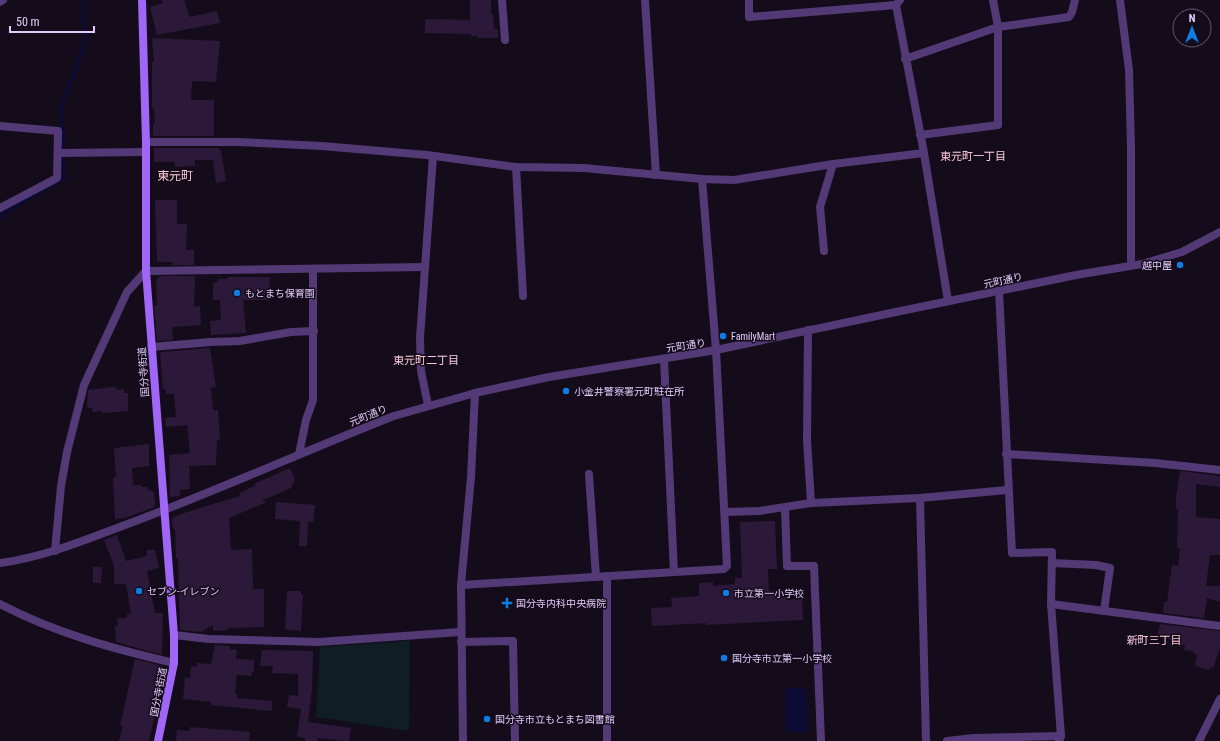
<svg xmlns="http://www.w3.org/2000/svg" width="1220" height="741" viewBox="0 0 1220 741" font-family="'Roboto Condensed','Noto Sans JP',sans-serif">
  <rect width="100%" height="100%" fill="#140c1a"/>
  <polygon fill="#0f1d24" points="410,641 409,731 316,717 320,647"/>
  <polygon fill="#0c0b34" points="785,688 806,688 807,732 786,732"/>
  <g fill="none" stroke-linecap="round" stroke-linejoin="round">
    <polyline stroke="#0c0b34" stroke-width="3.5" points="0,219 3,214 64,178 62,105 87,36 83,23 84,0"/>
  </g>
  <g fill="#2c193a">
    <polygon points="162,0 184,0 190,17 217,11 220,23 157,35 150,7 163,3"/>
    <polygon points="470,0 491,0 491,14 493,14 494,29 498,29 498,38 478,38 478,36 471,36 471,34 425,33 425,19 470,20"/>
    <polygon points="152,38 220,41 216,82 192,81 191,100 214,100 214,136 153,136 153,124 155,124 154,108 152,108 152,62 154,62"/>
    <polygon points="154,148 219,148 219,150 221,150 226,181 216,183 213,160 195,160 195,166 175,167 175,162 154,162"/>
    <polygon points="155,200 177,200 177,224 187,224 186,250 194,250 194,265 170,265 174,262 157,262"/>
    <polygon points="160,276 195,276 194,307 200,306 201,325 172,327 173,340 157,341 154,305 157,305 156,281"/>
    <polygon points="228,277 270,277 269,300 243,300 246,333 211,335 210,321 221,320 220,300 213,300 213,283 218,281 218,279 228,279"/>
    <polygon points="210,348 216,387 211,388 213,410 218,410 220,440 217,440 216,465 189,466 190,489 180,490 180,496 170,497 169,455 190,453 187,425 166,427 165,418 176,417 174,394 166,394 166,389 163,389 160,352"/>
    <polygon points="112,387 117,388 117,390 124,389 124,393 128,393 128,411 102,413 102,411 93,412 92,408 87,407 88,390"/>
    <polygon points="149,444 149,466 132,468 133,485 141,485 142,487 147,487 148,490 154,492 155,505 152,508 125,518 115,519 113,477 116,477 114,448"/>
    <polygon points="290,468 295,479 291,488 261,501 267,502 229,518 231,550 252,549 253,589 264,589 264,627 228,628 228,630 213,631 213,625 201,632 180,630 178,558 176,558 175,529 173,529 172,518 184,513 240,496 239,493 255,486 254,484"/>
    <polygon points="1180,471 1220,476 1220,487 1196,484 1196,517 1220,519 1220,555 1210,555 1206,586 1220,586 1220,602 1207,598 1204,618 1163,613 1164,602 1167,602 1172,565 1178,566 1180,548 1177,548 1178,509 1176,509 1176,498"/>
    <polygon points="276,502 315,505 313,522 308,522 307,546 299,546 300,521 275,519"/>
    <polygon points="775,521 777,569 768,569 769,591 787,590 787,600 802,599 803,620 706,625 706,623 652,626 651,608 672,607 671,598 699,596 699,583 713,582 713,586 735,584 735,578 742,578 740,522"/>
    <polygon points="117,535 126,561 147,556 147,550 155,550 159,568 147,571 155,613 163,613 162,655 116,642 115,626 118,626 117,618 127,618 127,614 131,614 126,584 114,584 114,565 104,540"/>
    <polygon points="93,567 102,567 101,583 93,583"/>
    <polygon points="287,591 301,591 301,595 303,595 301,631 285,629"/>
    <polygon points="1160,624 1220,631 1220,648 1213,668 1210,667 1209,670 1195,666 1197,655 1193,653 1193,651 1184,650 1185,645 1171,642 1171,640 1157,636"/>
    <polygon points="215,645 230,646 230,649 237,650 236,659 254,660 254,672 252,672 251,676 237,675 235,693 237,694 237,698 272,701 272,711 211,705 211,702 183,699 185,677 190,678 191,667 197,666 197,663 211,664"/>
    <polygon points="262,650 313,651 312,689 308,722 351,728 349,741 317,738 317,741 305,741 305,738 297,737 301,709 287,707 289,695 298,696 298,674 272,673 273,666 260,666"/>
    <polygon points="135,659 163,666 160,680 162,681 149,741 119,741 123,726 120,726"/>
    <polygon points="190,727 250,732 249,741 176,741 177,730 190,731"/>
  </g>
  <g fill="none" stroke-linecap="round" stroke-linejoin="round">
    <g stroke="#533a76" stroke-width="8">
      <polyline points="502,0 505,40"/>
      <polyline points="645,0 656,175"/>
      <polyline points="749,0 749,17 896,5"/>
      <polyline points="900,0 896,5 924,153 948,301"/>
      <polyline points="1120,0 1129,70 1131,147 1131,265"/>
      <polyline points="0,2 3,0"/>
      <polyline points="905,59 998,27 1069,17 1072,12 1075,0"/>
      <polyline points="0,126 58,131 57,178 0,208"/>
      <polyline points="920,135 998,125 998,27 993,0"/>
      <polyline points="146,142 239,142 322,146 427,155 516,167 584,168 702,179 734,180 833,164 924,153"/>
      <polyline points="58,153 146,152"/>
      <polyline points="516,167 523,296"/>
      <polyline points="824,251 820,207 833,164"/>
      <polyline points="999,291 1012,553 1052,552 1051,604 1061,736 1059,741"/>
      <polyline points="808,330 807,440 811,503"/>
      <polyline points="151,347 211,342 240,341 291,332 314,331"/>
      <polyline points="664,359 674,572"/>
      <polyline points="428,405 421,371 420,338 433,156"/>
      <polyline points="299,454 306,420 313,400 313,269"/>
      <polyline points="1006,454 1155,463 1220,470"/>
      <polyline points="589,474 596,577"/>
      <polyline points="920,498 926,741"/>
      <polyline points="785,508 787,566 814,566 821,741"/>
      <polyline points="725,512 759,511 811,503 920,498 1007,490"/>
      <polyline points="55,551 61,486 67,452 84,385 127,292 146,271 425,267"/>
      <path d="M0,563C46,557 90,538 133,522C221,489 307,450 394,416L475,393L549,377L716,350L891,313L1076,275L1142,264L1182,252L1220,232"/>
      <polyline points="1052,563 1096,565 1110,568 1104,611"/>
      <polyline points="461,585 724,569 727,566 716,350 702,179"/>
      <path d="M0,604C55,633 114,649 174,663"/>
      <polyline points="1051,604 1220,626"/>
      <polyline points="174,635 209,639 319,642 460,632"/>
      <polyline points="461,642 513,641 515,741"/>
      <polyline points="463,741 461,585 471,477 475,393"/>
      <polyline points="607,741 607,576"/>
      <polyline points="947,741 974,738 1061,736"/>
      <polyline points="1199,741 1220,699"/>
    </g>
    <polyline stroke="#a066f5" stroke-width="8" points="142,0 146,142 146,271 174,635 174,663 158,741"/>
  </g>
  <g fill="#0f7ce1" stroke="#140c1a" stroke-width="1.5">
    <circle cx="1180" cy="265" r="4"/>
    <circle cx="237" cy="293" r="4"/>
    <circle cx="723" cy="336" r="4"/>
    <circle cx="566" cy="391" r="4"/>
    <circle cx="139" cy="591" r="4"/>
    <circle cx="726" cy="593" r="4"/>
    <path d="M505 597h4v4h4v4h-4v4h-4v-4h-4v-4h4z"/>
    <circle cx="724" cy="658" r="4"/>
    <circle cx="487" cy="719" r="4"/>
  </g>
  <g text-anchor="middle" stroke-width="3" stroke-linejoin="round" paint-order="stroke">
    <g font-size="10" fill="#e2c9fb" stroke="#140c1a" text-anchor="start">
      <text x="1172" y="269" text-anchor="end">越中屋</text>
      <text x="245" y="297">もとまち保育園</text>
      <text x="731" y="340">FamilyMart</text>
      <text x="574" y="395">小金井警察署元町駐在所</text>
      <text x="147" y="595">セブン-イレブン</text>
      <text x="734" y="597">市立第一小学校</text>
      <text x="516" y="607">国分寺内科中央病院</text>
      <text x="732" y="662">国分寺市立第一小学校</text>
      <text x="495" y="723">国分寺市立もとまち図書館</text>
    </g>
    <g font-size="10" fill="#e2c9fb" stroke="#140c1a">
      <text transform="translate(1003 280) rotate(-12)" y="4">元町通り</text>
      <text transform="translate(686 345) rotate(-9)" y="4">元町通り</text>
      <text transform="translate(143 372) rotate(-94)" y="4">国分寺街道</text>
      <text transform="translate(368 415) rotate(-22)" y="4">元町通り</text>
      <text transform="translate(158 692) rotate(-79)" y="4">国分寺街道</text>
    </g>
    <g font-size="11" fill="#fbcad7" stroke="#140c1a">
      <text x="973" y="160">東元町一丁目</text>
      <text x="426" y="364">東元町二丁目</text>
      <text x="1154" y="644">新町三丁目</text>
    </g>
    <g font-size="12" fill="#fbcad7" stroke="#140c1a">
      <text x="175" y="180">東元町</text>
    </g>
  </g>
  <g transform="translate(1192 28)"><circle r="19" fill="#140c1a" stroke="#665874"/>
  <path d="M0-3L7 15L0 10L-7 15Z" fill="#0f7ce1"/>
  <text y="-6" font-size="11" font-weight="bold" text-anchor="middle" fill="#e2c9fb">N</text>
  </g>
  <path d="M10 26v6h84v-6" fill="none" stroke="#e2c9fb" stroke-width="2"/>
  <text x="16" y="26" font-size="12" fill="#e2c9fb" stroke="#140c1a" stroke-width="3" paint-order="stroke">50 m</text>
</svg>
